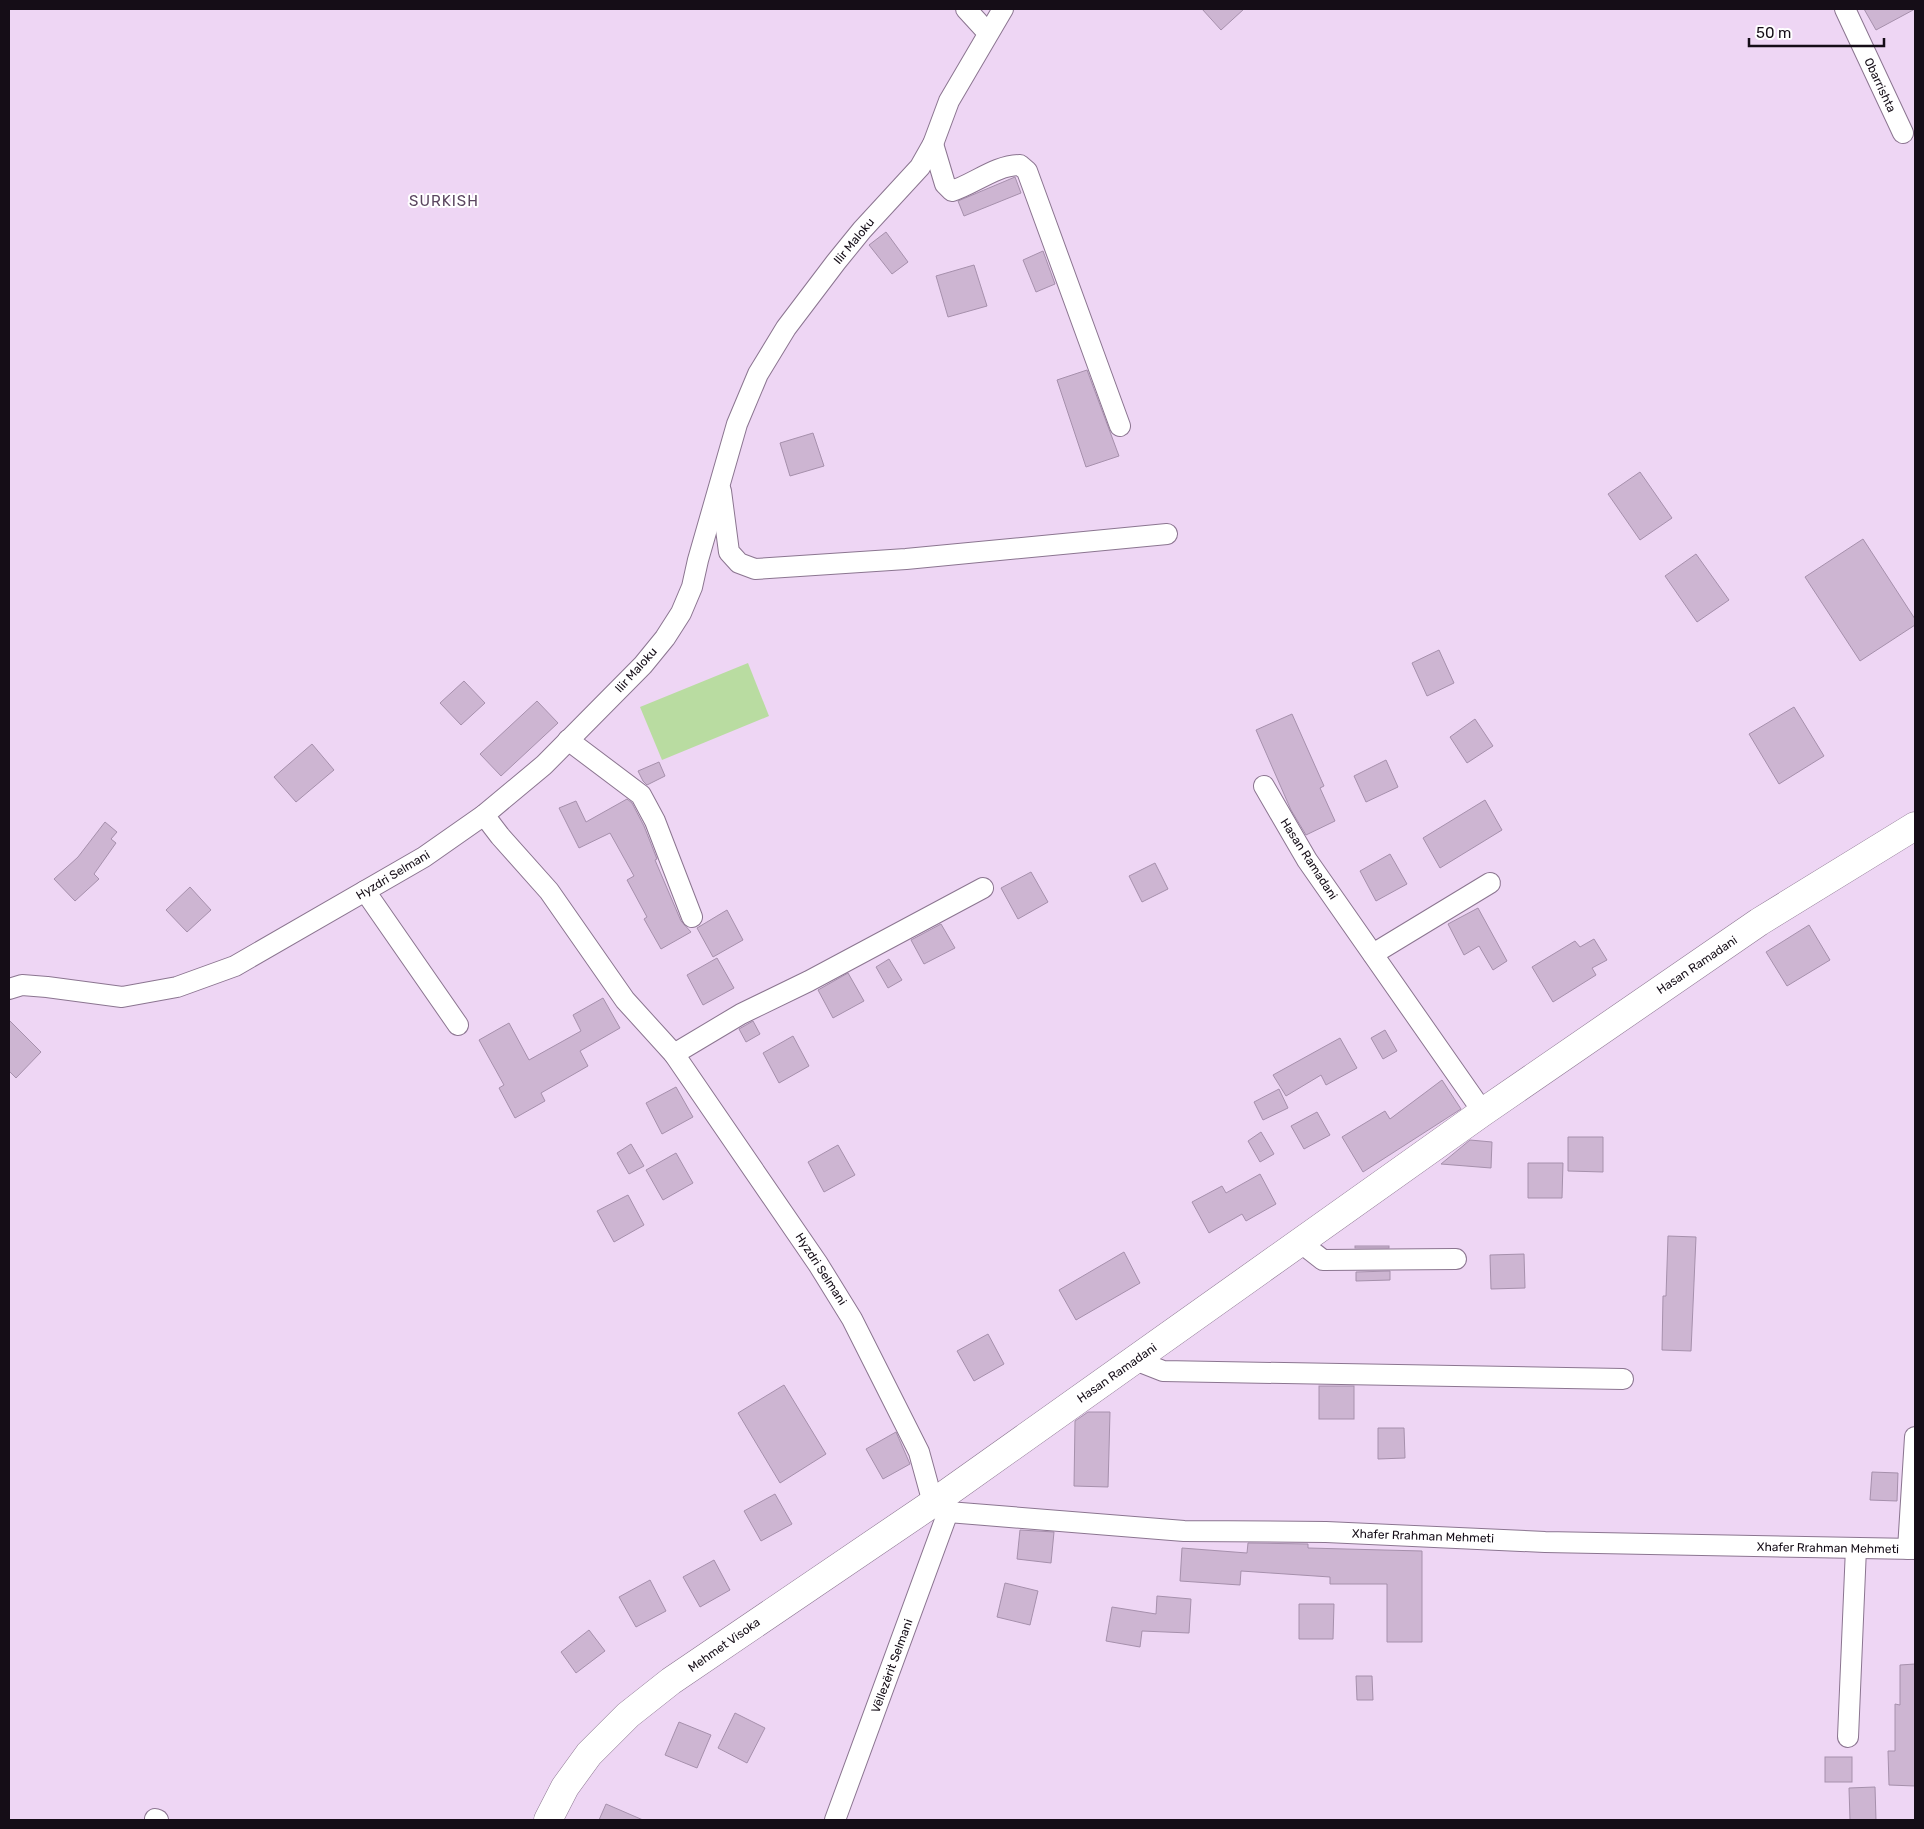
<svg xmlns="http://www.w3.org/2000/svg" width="1924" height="1829" viewBox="0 0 1924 1829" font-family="Rubik,sans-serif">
  <rect width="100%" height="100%" fill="#eed6f4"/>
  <polygon fill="#b9dca1" points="748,663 769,716 662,760 640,707"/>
  <g fill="#cdb5d2" stroke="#a690ac">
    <polygon points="1202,9 1244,9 1221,30"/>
    <polygon points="1864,9 1915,9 1876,30"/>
    <polygon points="1015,177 1021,193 964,216 958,201"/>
    <polygon points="886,232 908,262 892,274 869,245"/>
    <polygon points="1043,251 1055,284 1036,292 1023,260"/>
    <polygon points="974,265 987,306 948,317 936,276"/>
    <polygon points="1087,370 1119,456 1086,467 1057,380"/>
    <polygon points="813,433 824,466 790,476 780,443"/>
    <polygon points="1640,472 1672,518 1640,540 1608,494"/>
    <polygon points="1863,539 1915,619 1915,625 1860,661 1805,577"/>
    <polygon points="1696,554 1729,600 1697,622 1665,576"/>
    <polygon points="1439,650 1454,683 1427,696 1412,663"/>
    <polygon points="464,681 485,703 461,725 440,703"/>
    <polygon points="537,701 558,723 501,776 480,754"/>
    <polygon points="1794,707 1824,756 1779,784 1749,734"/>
    <polygon points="1292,714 1324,786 1320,788 1335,821 1306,835 1291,810 1256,730"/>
    <polygon points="1475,719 1493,746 1467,763 1450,737"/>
    <polygon points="312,744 334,770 296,802 274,777"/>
    <polygon points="1386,760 1398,787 1366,802 1354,776"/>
    <polygon points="659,762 665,776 647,785 643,781 638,771"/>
    <polygon points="627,799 632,803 644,826 657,859 655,860 681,921 691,932 661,949 644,919 647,917 627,880 634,876 610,833 579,848 559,808 576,801 586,822"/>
    <polygon points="1485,800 1502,830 1440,868 1423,838"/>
    <polygon points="105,822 117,832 111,839 116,843 94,874 99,879 75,901 54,879 78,857"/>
    <polygon points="1390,854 1407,884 1376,901 1360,871"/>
    <polygon points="1155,863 1168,889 1142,902 1129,876"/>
    <polygon points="1031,872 1048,902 1018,919 1001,888"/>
    <polygon points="190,887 211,910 187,932 166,910"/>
    <polygon points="1478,908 1507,961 1493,970 1479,946 1464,955 1448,924"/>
    <polygon points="727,910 743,940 713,957 697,928"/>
    <polygon points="941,924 955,948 924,964 911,940"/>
    <polygon points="1809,925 1830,960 1787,986 1766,952"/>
    <polygon points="1594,939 1607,960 1592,968 1596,975 1553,1002 1532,967 1575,941 1580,947"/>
    <polygon points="717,958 734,988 703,1005 687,975"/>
    <polygon points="889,959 902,980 888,988 876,967"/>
    <polygon points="848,973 864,1001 833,1018 818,990"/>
    <polygon points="603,998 620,1028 580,1051 588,1066 541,1093 545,1101 515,1118 499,1088 504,1085 479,1040 509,1023 529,1060 581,1031 573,1015"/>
    <polygon points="9,1020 41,1052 16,1078 9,1071"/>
    <polygon points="753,1021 760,1034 746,1042 739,1029"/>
    <polygon points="1385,1030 1397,1051 1383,1059 1371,1038"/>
    <polygon points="793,1036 809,1066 779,1083 763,1053"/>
    <polygon points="1340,1038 1357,1068 1326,1085 1321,1075 1286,1096 1273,1075"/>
    <polygon points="1442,1080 1461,1109 1363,1172 1342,1137 1385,1111 1390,1119"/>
    <polygon points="676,1087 693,1117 662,1134 646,1103"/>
    <polygon points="1279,1089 1288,1108 1263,1120 1254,1102"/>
    <polygon points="1317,1112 1330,1135 1304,1149 1291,1126"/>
    <polygon points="1261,1132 1274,1154 1260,1162 1248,1141"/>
    <polygon points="1568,1137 1603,1137 1603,1172 1568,1171"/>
    <polygon points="1470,1140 1492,1142 1491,1168 1441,1164"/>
    <polygon points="631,1144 644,1166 629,1174 617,1153"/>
    <polygon points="838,1145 855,1175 824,1192 808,1162"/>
    <polygon points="676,1153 693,1183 663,1200 646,1170"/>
    <polygon points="1528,1163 1563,1163 1562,1198 1528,1198"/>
    <polygon points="1260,1174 1276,1204 1246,1221 1242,1214 1209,1233 1192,1202 1222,1186 1226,1193"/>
    <polygon points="628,1195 644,1225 614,1242 597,1211"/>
    <polygon points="1668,1236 1696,1237 1691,1351 1662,1350 1663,1296 1666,1296"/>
    <rect x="1355" y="1246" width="34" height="2"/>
    <polygon points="1124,1252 1140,1283 1076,1320 1059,1290"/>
    <polygon points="1524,1254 1525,1288 1491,1289 1490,1255"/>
    <polygon points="1390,1271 1390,1280 1356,1281 1356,1272"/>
    <polygon points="988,1334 1004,1364 974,1381 957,1351"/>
    <polygon points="784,1385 826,1454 780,1483 738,1413"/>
    <rect x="1319" y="1386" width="35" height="33"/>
    <polygon points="1088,1412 1110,1412 1108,1487 1074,1486 1075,1421"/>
    <polygon points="1378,1428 1404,1428 1405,1458 1378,1459"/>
    <polygon points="896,1432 910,1464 883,1479 866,1449"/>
    <polygon points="1872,1472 1898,1473 1897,1501 1870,1500"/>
    <polygon points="775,1494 792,1524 761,1541 744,1511"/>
    <polygon points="1020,1530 1054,1532 1051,1563 1017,1559"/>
    <polygon points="1248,1543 1308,1544 1308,1548 1422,1551 1422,1642 1387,1642 1387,1584 1330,1584 1330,1577 1241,1571 1240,1585 1180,1581 1182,1548 1247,1553"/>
    <polygon points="714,1560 730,1590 700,1607 683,1577"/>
    <polygon points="650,1580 666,1611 636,1627 619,1597"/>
    <polygon points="1005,1583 1038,1591 1030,1625 997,1617"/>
    <polygon points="1157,1596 1191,1599 1189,1633 1142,1631 1140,1647 1106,1641 1112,1607 1156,1614"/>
    <polygon points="1299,1604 1334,1604 1333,1639 1299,1639"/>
    <polygon points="589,1630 605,1651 576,1673 561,1652"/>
    <polygon points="1915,1664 1915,1786 1889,1785 1888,1751 1895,1751 1895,1704 1900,1705 1900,1665"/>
    <polygon points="1356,1676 1372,1676 1373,1700 1357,1700"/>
    <polygon points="735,1713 765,1728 747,1763 718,1748"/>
    <polygon points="679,1722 711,1735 697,1768 665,1755"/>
    <rect x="1825" y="1757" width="27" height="25"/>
    <polygon points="1875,1787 1876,1820 1850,1820 1849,1788"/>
    <polygon points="606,1804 643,1820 599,1820"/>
  </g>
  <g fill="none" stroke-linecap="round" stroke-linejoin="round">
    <g stroke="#8b7590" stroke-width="22">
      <g id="minor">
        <polyline points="966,9 988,33"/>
        <polyline points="1845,9 1903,133"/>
        <path d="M933,144L945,184L952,191C974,184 996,165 1020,165L1027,171L1120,426"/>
        <polyline points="721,491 729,552 739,563 755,569 906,559 1167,534"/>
        <polyline points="568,740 641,795 655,821 692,917"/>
        <polyline points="1264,786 1307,860 1483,1112"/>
        <polyline points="484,815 500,836 549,891 625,1000 674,1054 818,1264 852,1319 919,1452 933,1503 948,1512 1184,1531 1326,1532 1545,1542 1915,1549"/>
        <polyline points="365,891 458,1025"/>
        <polyline points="1373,954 1490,883"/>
        <polyline points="9,989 22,985 47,987 122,997 177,987 235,966 424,857 484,815 544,765 643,665 665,638 681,613 692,587 698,560 737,424 758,374 786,328 836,262 862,230 920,167 933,144 949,101 1003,9"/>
        <polyline points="674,1054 741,1014 809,981 983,888"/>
        <polyline points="1300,1242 1323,1260 1456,1259"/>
        <polyline points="1135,1360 1163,1371 1623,1379"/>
        <polyline points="1908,1549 1915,1437"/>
        <polyline points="1848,1737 1856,1548"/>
        <polyline points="155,1819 158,1820"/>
        <polyline points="835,1820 948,1512"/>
      </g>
    </g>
    <g stroke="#8b7590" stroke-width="29">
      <polyline id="secondary" points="548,1820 565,1787 589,1754 628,1715 671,1681 933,1503 1483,1112 1759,922 1915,826"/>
    </g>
    <use href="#minor" stroke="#fff" stroke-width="20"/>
    <use href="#secondary" stroke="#fff" stroke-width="28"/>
  </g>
  <g text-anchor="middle" stroke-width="4" stroke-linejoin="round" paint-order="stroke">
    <g font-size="12" fill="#150d17" stroke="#fff">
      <text transform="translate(1880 85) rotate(65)" y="4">Obarrishta</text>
      <text transform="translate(854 241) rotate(-50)" y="4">Ilir Maloku</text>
      <text transform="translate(636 670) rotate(-48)" y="4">Ilir Maloku</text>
      <text transform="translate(1309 859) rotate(57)" y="4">Hasan Ramadani</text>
      <text transform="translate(393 875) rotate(-31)" y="4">Hyzdri Selmani</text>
      <text transform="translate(1697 965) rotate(-34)" y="4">Hasan Ramadani</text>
      <text transform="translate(821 1269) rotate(57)" y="4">Hyzdri Selmani</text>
      <text transform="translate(1117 1373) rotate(-35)" y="4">Hasan Ramadani</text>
      <text transform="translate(1423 1536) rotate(2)" y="4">Xhafer Rrahman Mehmeti</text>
      <text transform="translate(1828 1548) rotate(1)" y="4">Xhafer Rrahman Mehmeti</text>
      <text transform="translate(724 1645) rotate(-35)" y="4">Mehmet Visoka</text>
      <text transform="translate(892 1666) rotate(-70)" y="4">Vëllezërit Selmani</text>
    </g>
    <g font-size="15" letter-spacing="1" fill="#5b4660" stroke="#fff">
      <text x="444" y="206">SURKISH</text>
    </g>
  </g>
  <rect width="1924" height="1829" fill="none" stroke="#150d17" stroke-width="20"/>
  <path d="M1749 38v8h135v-8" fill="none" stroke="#150d17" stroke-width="2.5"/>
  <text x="1756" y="38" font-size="15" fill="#150d17" stroke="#ffffff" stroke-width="4" paint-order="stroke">50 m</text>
</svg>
